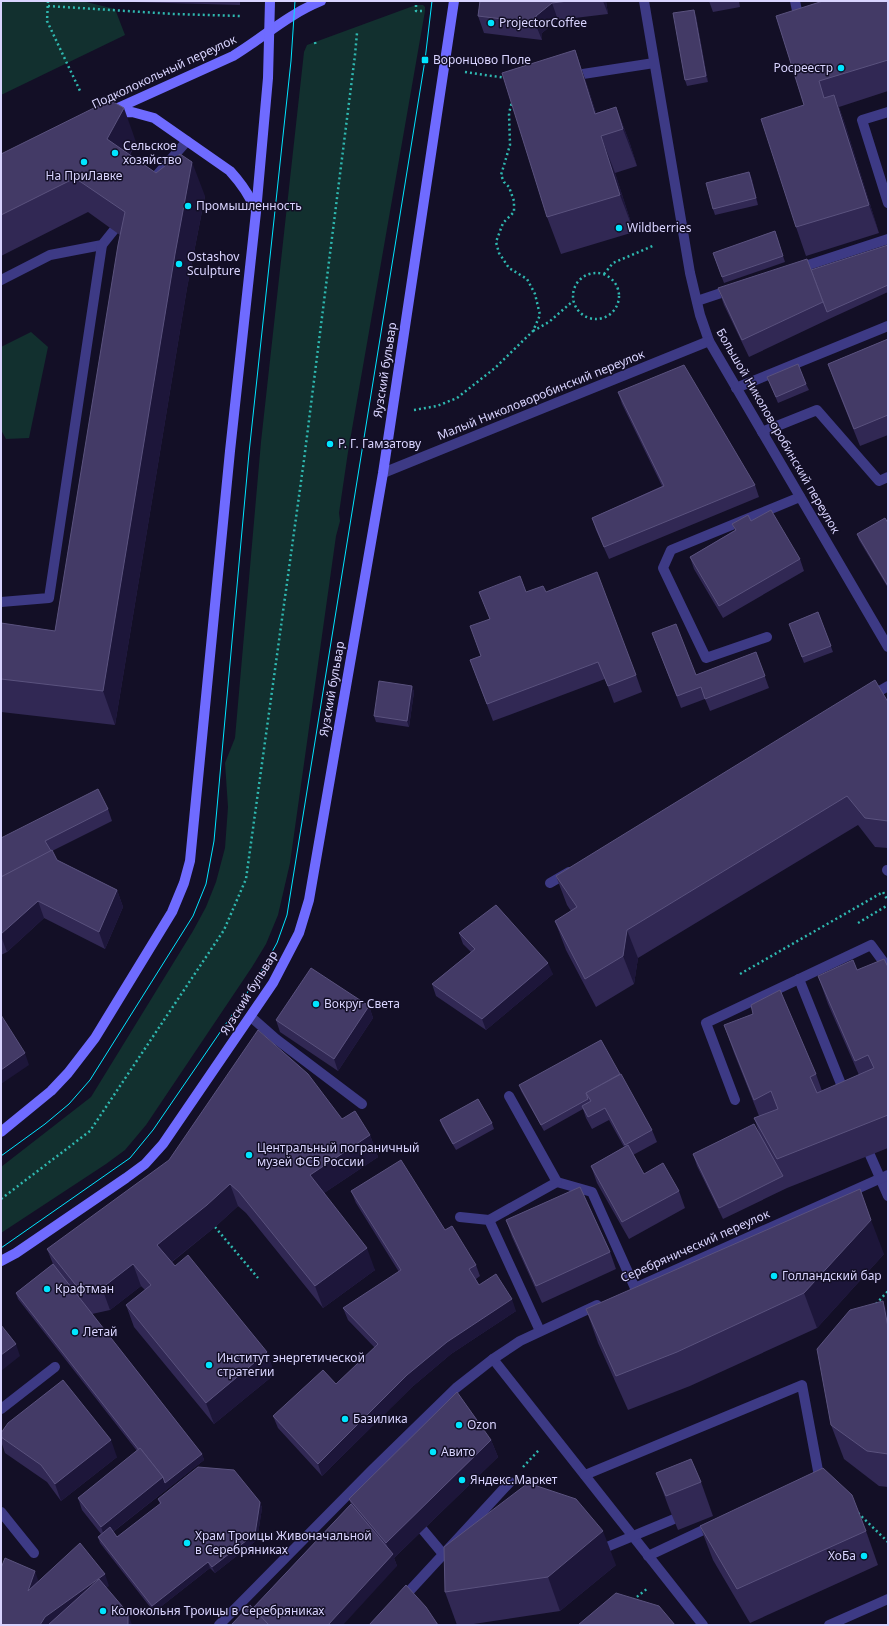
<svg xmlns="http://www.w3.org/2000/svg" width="889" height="1626" viewBox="0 0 889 1626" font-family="'Noto Sans',sans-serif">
  <rect width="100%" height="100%" fill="#130f26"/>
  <g fill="#12302f">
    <polygon points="1,1 82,1 115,9 125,35 1,95"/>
    <polygon points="416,5 423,5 425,7 425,11 348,452 339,513 340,521 336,536 290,863 278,915 266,944 252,967 146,1125 125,1150 106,1164 1,1233 1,1167 91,1097 193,931 206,907 216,882 225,848 228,807 225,763 235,738 261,442 304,52 307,45"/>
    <polygon points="31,332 48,347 29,438 6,439 1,430 1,347"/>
  </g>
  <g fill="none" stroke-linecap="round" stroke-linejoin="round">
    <g stroke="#2fb8b0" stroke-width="2.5" stroke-dasharray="2 3" stroke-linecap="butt">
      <polyline points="48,1 47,21 81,93"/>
      <polyline points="416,5 416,11 425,11"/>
      <polyline points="48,6 174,14 241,16"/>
      <polyline points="315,42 316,47"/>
      <polyline points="465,72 506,78"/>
      <circle cx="596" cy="296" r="23"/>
      <polyline points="604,274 613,263 655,245"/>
      <polyline points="533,331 549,322 573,301"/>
      <polyline points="414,410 437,406 457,398 495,368 533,331 540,315 535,294 527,279 509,268 499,253 496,242 503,223 514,212 514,201 509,187 504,182 501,175 510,145 509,113 512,102"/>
      <polyline points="858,923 888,905"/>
      <polyline points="740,974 883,892 888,901"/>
      <polyline points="1,1199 90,1131 224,930 246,879 304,460 355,55 357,33"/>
      <polyline points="215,1227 258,1278"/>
      <polyline points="876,1304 888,1291"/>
      <polyline points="523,1467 539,1450"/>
      <polyline points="858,1513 888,1542"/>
      <polyline points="633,1600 648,1588"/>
    </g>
    <g stroke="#3d3a85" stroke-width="10">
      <polyline points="795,1 799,20 801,20"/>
      <polyline points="570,76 654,63"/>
      <polyline points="888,112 862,120 888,203"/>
      <polyline points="156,176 187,141"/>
      <polyline points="796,269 888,239"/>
      <polyline points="1,280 50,255 102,245 114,230"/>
      <polyline points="697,301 733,289"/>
      <polyline points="736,388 888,326"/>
      <polyline points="762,432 817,410 879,481 888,477"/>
      <polyline points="1,602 49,598 102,245"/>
      <polyline points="767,637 706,658 663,568 671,550 800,497"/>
      <polyline points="869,697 888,686"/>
      <polyline points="887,870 888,871"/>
      <polyline points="550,883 569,872"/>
      <polyline points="799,979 845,1094"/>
      <polyline points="251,1017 276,1039 362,1104"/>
      <polyline points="735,1100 706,1023 871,945 888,968"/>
      <polyline points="870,1155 888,1196"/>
      <polyline points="557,1182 592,1192 635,1288"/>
      <polyline points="460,1217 489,1220 540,1331"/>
      <polyline points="489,1220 557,1182 509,1096"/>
      <polyline points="493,1359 703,1625"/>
      <polyline points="1,1409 55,1367"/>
      <polyline points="585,1475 802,1385 819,1476 812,1479"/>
      <polyline points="1,1512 34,1553"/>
      <polyline points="423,1530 443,1554"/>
      <polyline points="602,1549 674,1519"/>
      <polyline points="648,1556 714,1525"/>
      <polyline points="402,1599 510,1482"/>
      <polyline points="829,1625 888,1599"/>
    </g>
    <g stroke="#3d3a85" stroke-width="10">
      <polyline points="644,1 690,273 700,315 709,341 888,647"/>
      <polyline points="383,473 709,341"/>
      <polyline points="637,1287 888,1175"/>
      <polyline points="219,1625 372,1470 456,1388 493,1359 520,1341 597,1305"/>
    </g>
    <g stroke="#6f6bff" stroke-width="10">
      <path d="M109,112L233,56C264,37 287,15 321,1"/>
      <path d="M114,113L132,112L154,118L230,171C241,183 249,194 255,209"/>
      <polyline points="1,1132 51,1091 68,1073 95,1038 172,912 184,883 190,861 230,451 256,212 268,78 270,1"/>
      <polyline points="1,1261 16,1253 126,1178 145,1164 163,1144 273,983 299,933 309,900 383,473 454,1"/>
    </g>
    <g stroke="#00e5ff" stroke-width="1">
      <polyline points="1,1156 45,1124 69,1104 90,1080 193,916 206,884 214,841 249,453 291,61 295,1"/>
      <polyline points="1,1248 130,1158 153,1130 258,977 277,943 287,915 425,60 432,1"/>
    </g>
  </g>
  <g fill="#312854">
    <polygon points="133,1 240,1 240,5 133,2"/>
    <polygon points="480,1 606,1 608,14 558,20 542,33 542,40 484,33 478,16"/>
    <polygon points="709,1 739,1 740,7 713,12"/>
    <polygon points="888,1 888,91 839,107 845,124 879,233 806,256 796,227 804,105 776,16"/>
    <polygon points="696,16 708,82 687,86 685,80"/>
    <polygon points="575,50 588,88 596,113 616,107 630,144 637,166 615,173 634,232 561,254 547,217"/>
    <polygon points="136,142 130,155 156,173 205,196 187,288 115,725 1,712 1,623 55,631 120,235 88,212 1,256 1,154"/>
    <polygon points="749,172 752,179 758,205 715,215 713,209"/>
    <polygon points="775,231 785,262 724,283 713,253"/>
    <polygon points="888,245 888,292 829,319 749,357 724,305 718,288 811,270"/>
    <polygon points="888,339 888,435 860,446 834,381 828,364"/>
    <polygon points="767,377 806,384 809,390 778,403"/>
    <polygon points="618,392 755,485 759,497 609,559 596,530 592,518 662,486 622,404"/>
    <polygon points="751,521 800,559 804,571 723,618 694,569 690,557 735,530 732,524"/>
    <polygon points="888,523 888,588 859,540 857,534"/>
    <polygon points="526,592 546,592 636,675 642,692 614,703 605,679 493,721 470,660 480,656 489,619"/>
    <polygon points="818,612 833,652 804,663 789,624"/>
    <polygon points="652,633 696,675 756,652 769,688 710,711 705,699 681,708"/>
    <polygon points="412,686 414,692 409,727 376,722 374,716"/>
    <polygon points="888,702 888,848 875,847 858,825 638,958 634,984 596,1007 566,950 555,921 571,911 567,905 556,876"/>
    <polygon points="108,809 112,821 52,851 57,860 117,890 123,907 105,949 44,918 7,952 1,955 1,838"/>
    <polygon points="459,933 553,974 486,1030 436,996 432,984 471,952 463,944"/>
    <polygon points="888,967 888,1148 787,1188 723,1219 697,1166 693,1154 761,1138 754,1118 759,1116 734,1053 724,1025 816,1074 822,1091 859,1075 828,1004 818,976 857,970"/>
    <polygon points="369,1006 373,1018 338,1071 280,1032 276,1020"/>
    <polygon points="620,1074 652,1130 657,1142 633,1155 644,1174 679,1191 685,1208 629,1239 597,1183 591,1166 624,1147 609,1120 592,1129 586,1118 583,1109 544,1131 521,1091 519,1085"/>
    <polygon points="342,1119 370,1135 378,1157 324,1193 375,1270 323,1308 246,1213 238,1206 215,1227 172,1262 275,1374 214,1424 134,1327 126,1305 145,1290 141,1286 110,1310 92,1314 202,1454 204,1460 113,1532 117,1537 160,1504 158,1499 260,1502 262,1508 257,1540 215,1573 210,1568 154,1612 100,1543 98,1537 101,1534 82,1510 78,1498 137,1451 18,1299 16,1293 53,1264 47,1249"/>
    <polygon points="440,1120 492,1123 494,1129 456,1150 442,1126"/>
    <polygon points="351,1191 445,1230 476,1265 480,1276 476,1279 479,1285 516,1311 451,1354 412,1387 322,1476 278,1428 273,1416 336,1384 375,1348 348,1320 343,1308 399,1272 356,1203"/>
    <polygon points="506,1220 610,1252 616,1269 542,1303 512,1237"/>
    <polygon points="884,1254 817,1328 690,1386 628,1410 598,1343 586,1309"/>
    <polygon points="888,1314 888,1487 879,1486 844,1459 831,1425"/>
    <polygon points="1,1433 117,1457 61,1501 47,1482 5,1453 1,1441"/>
    <polygon points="491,1440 498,1457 394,1558 397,1566 253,1608 351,1504 349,1499"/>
    <polygon points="656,1473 701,1482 713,1516 678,1530 669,1508"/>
    <polygon points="700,1526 866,1531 878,1565 750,1623 713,1560"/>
    <polygon points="616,1565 560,1611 467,1625 457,1625 445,1592"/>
  </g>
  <g fill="#1d163a">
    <polygon points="603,1 606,1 608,14"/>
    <polygon points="552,3 558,20 542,33 542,40 535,23 536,16"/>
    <polygon points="694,10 696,16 708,82 706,76"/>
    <polygon points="575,50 588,88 603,135 595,114"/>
    <polygon points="834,95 845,124 879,233 869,205"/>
    <polygon points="616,107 630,144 637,166 623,129"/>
    <polygon points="124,108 136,142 120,173 107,139"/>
    <polygon points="601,136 615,173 634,232 620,195"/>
    <polygon points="192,162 205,196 187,288 115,725 103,691 175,254"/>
    <polygon points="749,172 752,179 758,205 756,198"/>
    <polygon points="412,686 414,692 409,727 407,721"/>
    <polygon points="117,890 123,907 105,949 99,932"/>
    <polygon points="38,901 44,918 7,952 1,936 1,934"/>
    <polygon points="627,930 638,958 634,984 623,956"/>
    <polygon points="548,963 553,974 486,1030 482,1019"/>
    <polygon points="369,1006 373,1018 338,1071 334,1059"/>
    <polygon points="25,1053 29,1065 1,1084 1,1070"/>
    <polygon points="370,1135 378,1157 318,1197 310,1175"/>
    <polygon points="230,1184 238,1206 215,1227 165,1267 157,1245"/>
    <polygon points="871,1220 884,1254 817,1328 804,1293"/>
    <polygon points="367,1248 375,1270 323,1308 315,1286"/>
    <polygon points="133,1264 141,1286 110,1310 102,1288"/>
    <polygon points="512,1299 516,1311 451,1354 412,1387 322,1476 318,1464 407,1375 447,1342"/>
    <polygon points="883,1301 888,1314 888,1327"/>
    <polygon points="16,1344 20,1356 1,1371 1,1355"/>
    <polygon points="267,1352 275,1374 214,1424 206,1403"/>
    <polygon points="111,1440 117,1457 61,1501 55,1484"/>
    <polygon points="491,1440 498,1457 394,1558 397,1566 343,1625 328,1625 391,1557 386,1543"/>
    <polygon points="202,1454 204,1460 105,1538 101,1527 163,1477"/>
    <polygon points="260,1502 262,1508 257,1540 215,1573 212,1567"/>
    <polygon points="603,1531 616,1565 560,1611 548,1577"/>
    <polygon points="208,1562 210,1568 154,1612 152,1606"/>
    <polygon points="35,1571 39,1583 28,1591"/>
    <polygon points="105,1574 109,1586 55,1625 40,1625 45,1617"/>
    <polygon points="128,1613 132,1625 128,1625"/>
  </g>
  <g fill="#433a66" stroke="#5a527e">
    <polygon points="480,1 568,1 552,3 536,16 535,23 478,16"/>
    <polygon points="823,1 888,1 888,60 819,81 824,98 834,95 869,205 796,227 761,119 804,105 776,16"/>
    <polygon points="694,10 706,76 685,80 673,13"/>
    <polygon points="575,50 595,114 616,107 623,129 601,136 620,195 547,217 502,73"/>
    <polygon points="110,100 124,108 107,139 156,173 180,154 192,162 175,254 103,691 1,679 1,623 55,631 118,245 125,212 75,178 1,215 1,154"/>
    <polygon points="749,172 756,198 713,209 706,183"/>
    <polygon points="775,231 783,256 722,277 713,253"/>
    <polygon points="888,245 888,285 827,312 811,270"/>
    <polygon points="807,259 823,302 742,340 718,288"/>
    <polygon points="888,339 888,415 854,429 828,364"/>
    <polygon points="798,364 806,384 776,397 767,377"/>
    <polygon points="684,365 755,485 604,547 592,518 664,486 618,392"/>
    <polygon points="771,510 800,559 719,606 690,557 736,530 732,524 748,515 751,521"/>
    <polygon points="885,518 888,523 888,586 857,534"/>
    <polygon points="597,572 636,675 608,686 598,662 487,704 470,660 481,656 470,626 490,619 479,592 520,576 526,592 543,586 546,592"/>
    <polygon points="818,612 831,646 802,657 789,624"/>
    <polygon points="676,624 696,675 756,652 765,676 705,699 701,687 677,696 652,633"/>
    <polygon points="875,680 888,702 888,821 865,818 847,796 627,930 623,956 585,979 555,921 577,907 556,876"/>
    <polygon points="379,681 412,686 407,721 374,716"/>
    <polygon points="98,789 108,809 45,841 51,851 1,877 1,838"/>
    <polygon points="52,850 57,860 117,890 99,932 38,901 1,934 1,877"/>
    <polygon points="496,905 548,963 482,1019 432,984 475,949 459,933"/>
    <polygon points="884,959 888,967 888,1115 777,1159 754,1118 778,1109 771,1091 754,1100 724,1025 753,1014 751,1005 780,990 816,1074 810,1077 817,1093 874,1068 868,1055 855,1061 818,976 853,960 857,970"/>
    <polygon points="311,968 369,1006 334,1059 276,1020"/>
    <polygon points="1,1015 25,1053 1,1070"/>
    <polygon points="258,1030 308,1074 342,1119 355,1111 370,1135 310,1175 367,1248 315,1286 239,1192 230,1184 207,1205 157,1245 175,1266 188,1255 267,1352 206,1403 126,1305 151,1285 133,1264 102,1288 82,1293 47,1249 169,1160"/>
    <polygon points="601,1040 620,1074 586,1093 588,1099 541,1125 519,1085"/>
    <polygon points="621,1074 652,1130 625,1145 605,1108 588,1117 582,1106 591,1101 586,1093"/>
    <polygon points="478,1099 492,1123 453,1144 440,1120"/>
    <polygon points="754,1124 783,1176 719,1208 693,1154"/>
    <polygon points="628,1145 644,1174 663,1163 679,1191 622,1222 591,1166"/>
    <polygon points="401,1160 445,1230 452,1226 476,1265 469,1269 479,1285 496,1274 512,1299 447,1342 407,1375 318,1464 273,1416 323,1370 336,1384 378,1344 343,1308 401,1270 351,1191"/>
    <polygon points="580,1187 610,1252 536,1286 506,1220"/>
    <polygon points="860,1189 871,1220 804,1293 677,1352 616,1376 586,1309"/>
    <polygon points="53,1264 202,1454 165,1483 163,1477 140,1448 139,1450 16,1293"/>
    <polygon points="883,1301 888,1327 888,1454 867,1451 831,1425 817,1349 850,1310"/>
    <polygon points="1,1325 16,1344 1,1355"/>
    <polygon points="63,1380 111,1440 55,1484 41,1465 1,1437 1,1433 8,1423"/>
    <polygon points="457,1392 491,1440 386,1543 349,1499"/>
    <polygon points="140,1448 163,1477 101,1527 78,1498"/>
    <polygon points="691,1459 701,1482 666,1496 656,1473"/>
    <polygon points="198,1467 234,1470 260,1502 255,1534 212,1567 208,1562 152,1606 98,1537 110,1527 117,1537 161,1503 158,1499"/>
    <polygon points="823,1468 852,1495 866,1531 737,1589 700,1526"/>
    <polygon points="528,1483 576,1499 603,1531 548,1577 445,1592 444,1547"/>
    <polygon points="351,1504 393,1554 328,1625 269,1625 253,1608"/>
    <polygon points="80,1543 105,1574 45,1617 40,1625 1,1625 1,1568 5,1558 35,1571 28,1591"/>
    <polygon points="99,1579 128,1613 128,1625 48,1625"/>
    <polygon points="406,1585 426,1607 438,1625 369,1625"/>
    <polygon points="616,1593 659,1606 675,1625 578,1625"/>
    <polygon points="250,1605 269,1625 231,1625"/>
  </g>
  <g fill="#00e5ff" stroke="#130f26" stroke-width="1.5">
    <circle cx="491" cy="23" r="4"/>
    <rect x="421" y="56" width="8" height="8" rx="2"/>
    <circle cx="841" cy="68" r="4"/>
    <circle cx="115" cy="153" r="4"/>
    <circle cx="84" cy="162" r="4"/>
    <circle cx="188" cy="206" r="4"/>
    <circle cx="619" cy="228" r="4"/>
    <circle cx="179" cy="264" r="4"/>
    <circle cx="330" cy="444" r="4"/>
    <circle cx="316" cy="1004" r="4"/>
    <circle cx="249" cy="1155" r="4"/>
    <circle cx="774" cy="1276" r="4"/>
    <circle cx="47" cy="1289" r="4"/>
    <circle cx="75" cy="1332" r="4"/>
    <circle cx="209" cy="1365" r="4"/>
    <circle cx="345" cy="1419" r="4"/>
    <circle cx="459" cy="1425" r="4"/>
    <circle cx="433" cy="1452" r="4"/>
    <circle cx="462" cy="1480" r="4"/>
    <circle cx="187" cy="1543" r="4"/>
    <circle cx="864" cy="1556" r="4"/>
    <circle cx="103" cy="1611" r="4"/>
  </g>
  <g text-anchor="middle" stroke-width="3" stroke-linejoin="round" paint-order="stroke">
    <g font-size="12" fill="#d9d4ff" stroke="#130f26" text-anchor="start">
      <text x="499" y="27">ProjectorCoffee</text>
      <text x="433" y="64">Воронцово Поле</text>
      <text x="833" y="72" text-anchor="end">Росреестр</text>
      <text x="123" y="150">Сельское<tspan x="123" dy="14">хозяйство</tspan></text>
      <text x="84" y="180" text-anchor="middle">На ПриЛавке</text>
      <text x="196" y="210">Промышленность</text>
      <text x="627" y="232">Wildberries</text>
      <text x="187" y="261">Ostashov<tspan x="187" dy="14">Sculpture</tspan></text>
      <text x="338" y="448">Р. Г. Гамзатову</text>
      <text x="324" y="1008">Вокруг Света</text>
      <text x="257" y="1152">Центральный пограничный<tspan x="257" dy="14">музей ФСБ России</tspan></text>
      <text x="782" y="1280">Голландский бар</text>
      <text x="55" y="1293">Крафтман</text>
      <text x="83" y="1336">Летай</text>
      <text x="217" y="1362">Институт энергетической<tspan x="217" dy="14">стратегии</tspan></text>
      <text x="353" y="1423">Базилика</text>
      <text x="467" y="1429">Ozon</text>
      <text x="441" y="1456">Авито</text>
      <text x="470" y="1484">Яндекс.Маркет</text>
      <text x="195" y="1540">Храм Троицы Живоначальной<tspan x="195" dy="14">в Серебряниках</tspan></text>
      <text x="856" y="1560" text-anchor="end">ХоБа</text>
      <text x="111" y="1615">Колокольня Троицы в Серебряниках</text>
    </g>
    <g font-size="12" fill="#d9d4ff" stroke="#130f26">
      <text transform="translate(164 72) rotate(-25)" y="4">Подколокольный переулок</text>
      <text transform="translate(385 370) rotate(-81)" y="4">Яузский бульвар</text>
      <text transform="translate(541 395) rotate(-22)" y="4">Малый Николоворобинский переулок</text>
      <text transform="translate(778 431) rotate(60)" y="4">Большой Николоворобинский переулок</text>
      <text transform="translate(332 689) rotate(-80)" y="4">Яузский бульвар</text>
      <text transform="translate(249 993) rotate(-58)" y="4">Яузский бульвар</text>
      <text transform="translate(695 1246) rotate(-24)" y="4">Серебрянический переулок</text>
    </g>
  </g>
  <rect width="889" height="1626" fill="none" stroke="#d9d4ff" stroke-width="4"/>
</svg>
